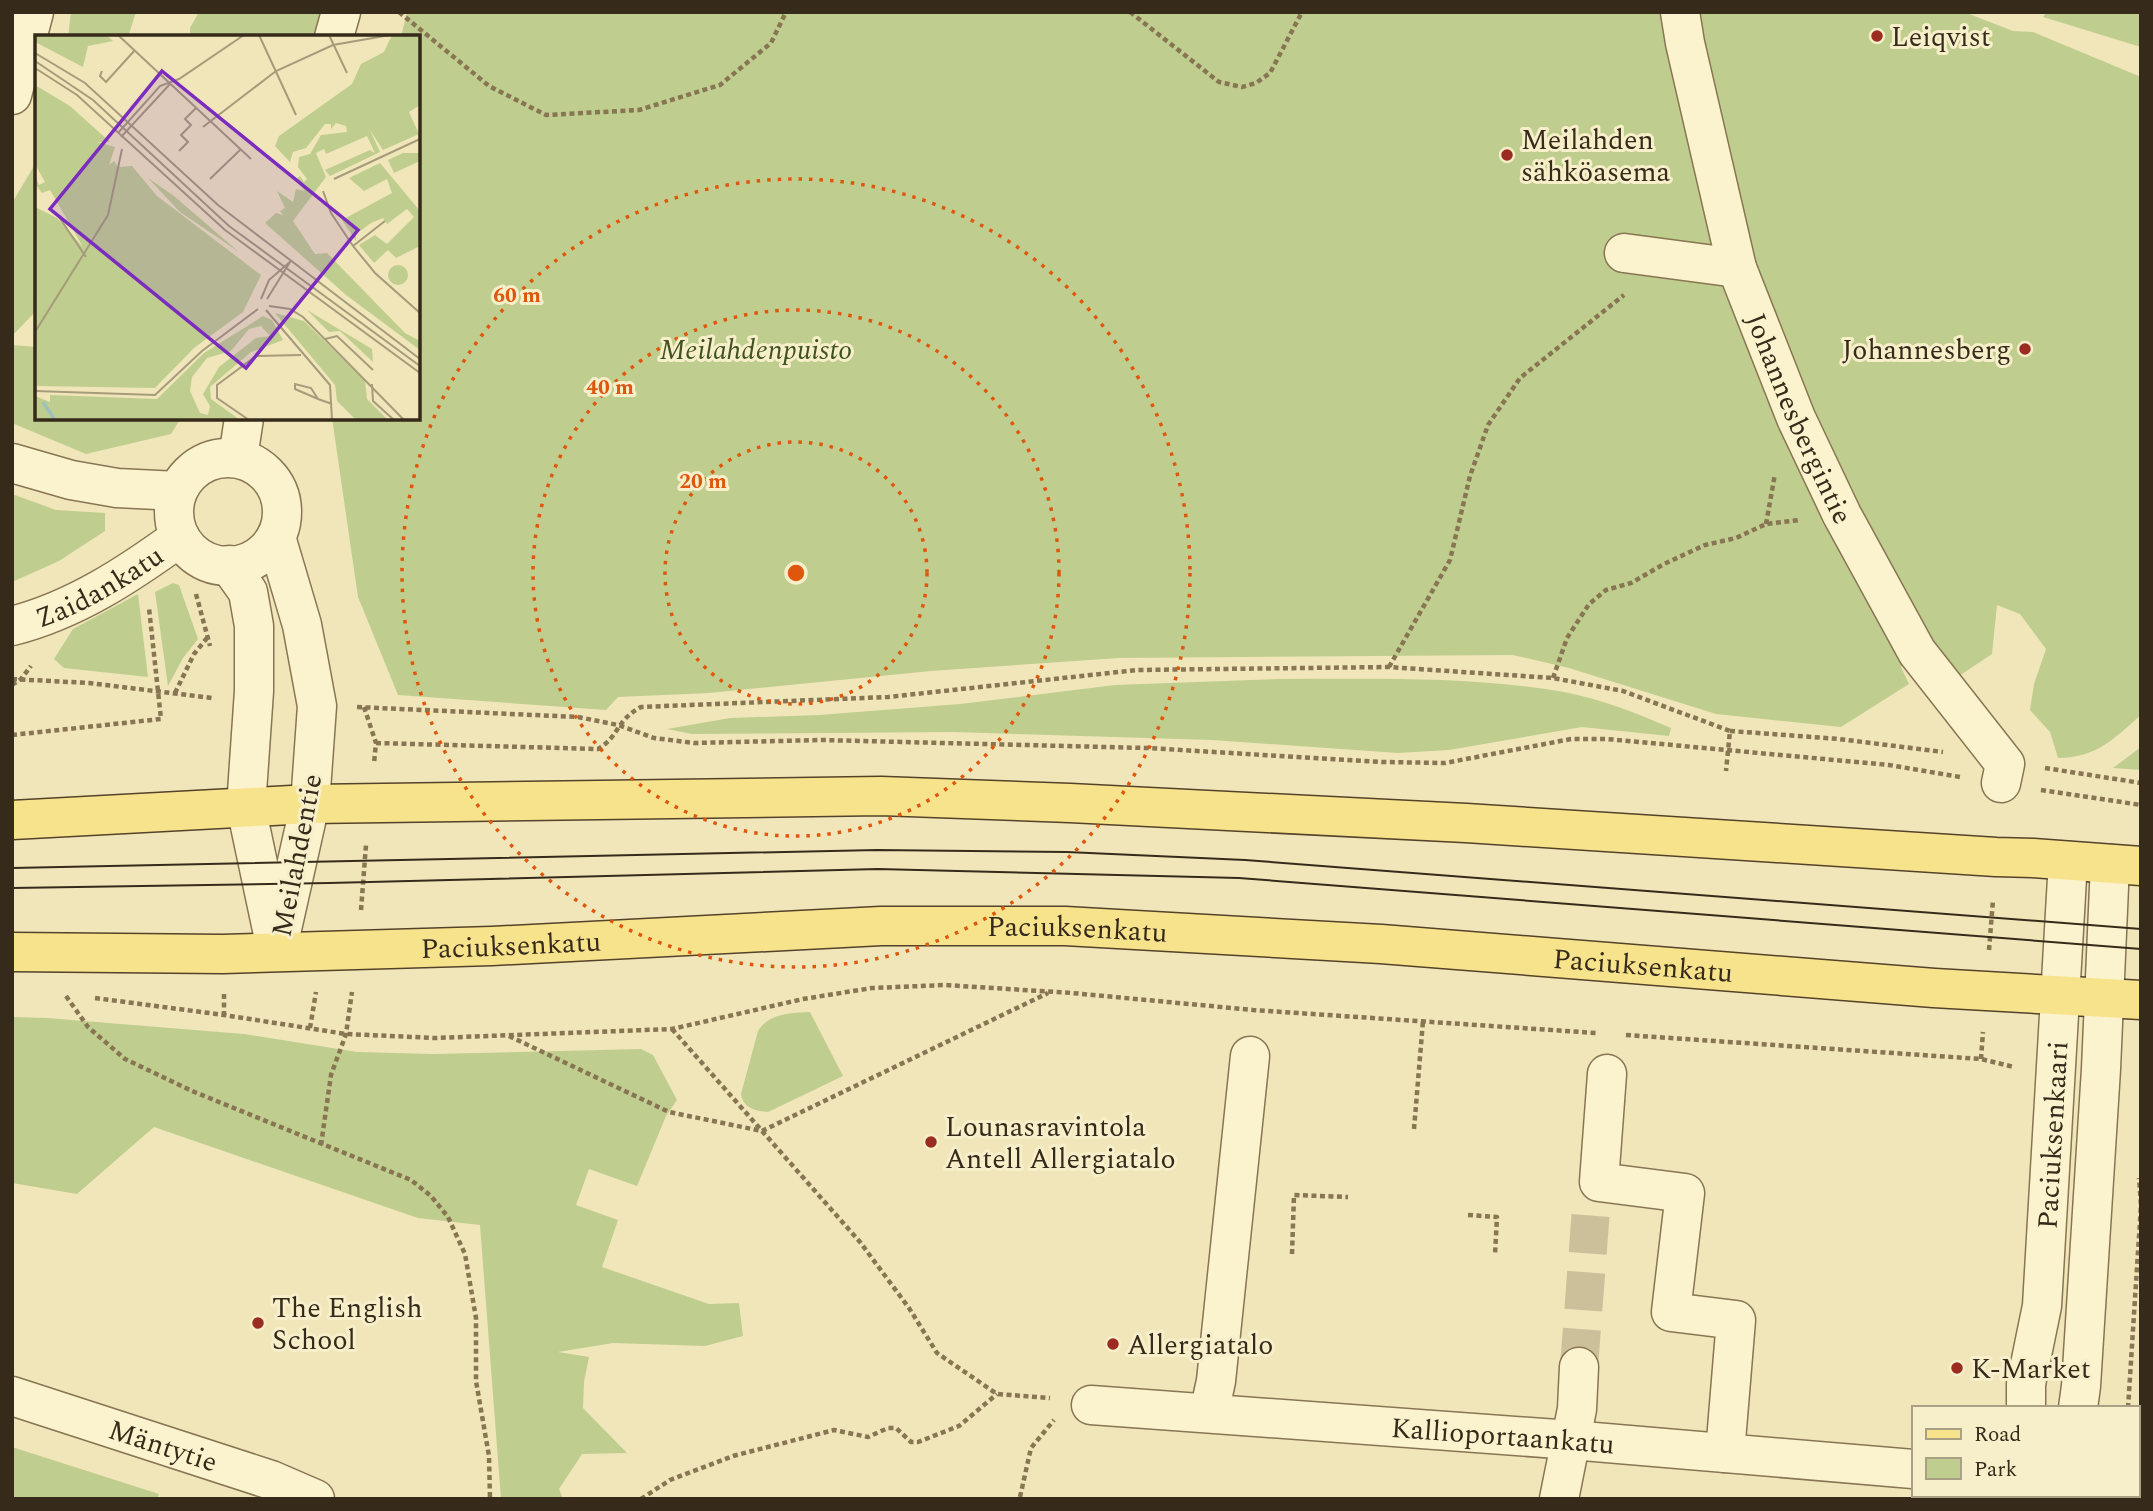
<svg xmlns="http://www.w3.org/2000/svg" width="2153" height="1511" viewBox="0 0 2153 1511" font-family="Spectral,serif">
  <rect width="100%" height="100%" fill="#f0e6ba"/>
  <g fill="#bfce8e">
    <polygon points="71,12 136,12 128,37 68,37"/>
    <polygon points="199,12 320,12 313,37 190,37 190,28"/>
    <path d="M407,12H1964L2013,31L2033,32L2141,77V715C2112,740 2098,757 2058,758L2050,732L2030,710L2034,684L2046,649L2020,614L1997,605L1992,654L1956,678L1917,652L1901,667L1909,684L1841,727L1716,714L1569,668L1513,655L1119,658L931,671L709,693L618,697L606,710L398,695L358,597L332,418H418V37H401Z"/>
    <polygon points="2051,12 2141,12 2141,47 2043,17 2046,13"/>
    <polygon points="37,161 37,310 12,336 12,203"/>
    <polygon points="12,345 37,347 37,418 181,418 171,434 86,454 12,423"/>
    <polygon points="12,494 56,510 105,513 105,531 59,561 12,582"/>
    <polygon points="173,583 179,585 198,639 183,658 168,686 155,592"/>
    <polygon points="138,594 148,677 64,668 54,659 73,629"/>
    <path d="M1279,679C1374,679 1470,676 1564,692C1601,699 1636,713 1671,728L1669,736L1582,727L1449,750L1398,753L1212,740L953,732L692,734L667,729L730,718L819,715L960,704L1115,685Z"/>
    <polygon points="2141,747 2141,770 2113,768"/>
    <path d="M810,1012L843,1076L768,1112C755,1111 743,1108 741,1094L758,1031C769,1013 791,1013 810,1012Z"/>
    <polygon points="12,1017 47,1018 244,1034 357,1052 433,1054 641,1049 653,1055 677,1100 666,1116 637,1186 589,1169 576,1205 618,1220 602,1267 709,1304 739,1303 743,1336 705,1346 613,1343 558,1352 589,1357 584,1382 583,1408 627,1453 582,1454 559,1489 563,1499 501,1499 480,1225 418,1218 154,1127 77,1194 12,1183"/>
    <polygon points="12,1447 159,1494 157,1499 12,1499"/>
  </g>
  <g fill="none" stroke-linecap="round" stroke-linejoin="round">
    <polyline stroke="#cbc09a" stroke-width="38" stroke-dasharray="38 19" stroke-linecap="butt" points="1579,1367 1591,1209"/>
    <g stroke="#887553" stroke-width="41">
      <g id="minor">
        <path id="s1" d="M1680,12L1685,43L1737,268L1796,418L1842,515L1917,652L2005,764L2001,783"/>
        <polyline points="334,37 341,12"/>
        <polyline points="12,95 34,12"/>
        <polyline points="1624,253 1737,268"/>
        <polyline points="238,458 244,418"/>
        <circle cx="228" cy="512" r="54"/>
        <polyline points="12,463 71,480 117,488 178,491"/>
        <polyline points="276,537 302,625 317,706 310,804 277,951"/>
        <polyline points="229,565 248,592 254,626 254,691 246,807 274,939"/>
        <path id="s2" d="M12,626C75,610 129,574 180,537"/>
        <polyline points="1607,1074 1599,1182 1685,1193 1671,1312 1736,1320 1725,1453"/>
        <path id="s3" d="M12,1396L271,1480L315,1499"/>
        <path id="s4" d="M1091,1405L1571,1440L1913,1469"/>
        <path id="s5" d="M2026,1408V1384L2042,1306L2068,861"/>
        <polyline points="2078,1408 2081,1386 2101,1069 2110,864"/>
        <polyline points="1209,1413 1216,1381 1250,1056"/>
        <polyline points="2137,1480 2141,1481"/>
        <polyline points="1559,1499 1577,1409 1579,1367"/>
        <polyline points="2018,1499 2020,1495"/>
      </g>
    </g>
    <g stroke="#544229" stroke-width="41">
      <g id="major">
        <polyline points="12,820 310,804 881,796 1070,803 1466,823 1996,857 2033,858 2141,866"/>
        <path id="s6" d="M12,952L223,954L492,946L881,926H1065L1381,944L1934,988L2141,1000"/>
      </g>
    </g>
    <g stroke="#887553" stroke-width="4.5" stroke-dasharray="5 3.5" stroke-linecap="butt">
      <polyline points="399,12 489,86 546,115 639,110 720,85 771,43 786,12"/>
      <polyline points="1130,12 1219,82 1242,87 1256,83 1270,73 1302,12"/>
      <polyline points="1766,524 1775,474"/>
      <polyline points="196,594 210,646"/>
      <polyline points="1389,667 1450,560 1470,476 1488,425 1520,378 1624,295"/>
      <polyline points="1553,678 1567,638 1589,604 1606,590 1631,583 1664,564 1705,545 1736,538 1766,524 1799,520"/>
      <polyline points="12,679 89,683 212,698"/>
      <polyline points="12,685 21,679 31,666"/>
      <polyline points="175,693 194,654 207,638"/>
      <polyline points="357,707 578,717 618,725 654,738 694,743 821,740 1147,748 1382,762 1445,763 1571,739 1607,739 1889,765 1960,777"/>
      <polyline points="364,707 376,743 374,763"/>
      <polyline points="1730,731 1839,739 1943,752"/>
      <polyline points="12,735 161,719 149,608"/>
      <path d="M376,743L598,749C619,737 616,720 641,707L888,697L1137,670L1388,667L1553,678L1623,691L1730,731L1726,771"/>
      <polyline points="2045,768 2141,783"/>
      <polyline points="2041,790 2141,805"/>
      <polyline points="361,910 366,845"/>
      <polyline points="1989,950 1993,900"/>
      <polyline points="224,994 224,1015"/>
      <polyline points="66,996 88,1027 125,1059 192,1091 411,1180 431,1196 448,1217 465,1254 476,1318 476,1381 489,1456 490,1499"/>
      <polyline points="95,998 224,1015 346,1034 435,1038 672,1029 803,999 872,988 945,985 1072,993 1253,1010 1596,1033"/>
      <polyline points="310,1028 316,992"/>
      <polyline points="672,1029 860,1242 909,1308 937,1353 997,1394 1050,1398"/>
      <polyline points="1626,1035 1981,1059 2014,1067"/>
      <polyline points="509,1036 669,1112 762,1131 1048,993"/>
      <polyline points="1981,1059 1983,1032"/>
      <polyline points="1414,1129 1423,1021"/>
      <polyline points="321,1145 331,1075 346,1034 352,992"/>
      <polyline points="1468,1215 1497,1217 1495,1255"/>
      <polyline points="1292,1254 1294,1195 1348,1197"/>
      <polyline points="2128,1408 2141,1205 2139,1178"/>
      <polyline points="1020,1497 1031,1448 1054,1420"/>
      <polyline points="641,1499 670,1480 733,1456 834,1430 868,1437 888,1428 896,1428 911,1442 918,1442 959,1426 997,1394"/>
    </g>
    <use href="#minor" stroke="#fbf3cd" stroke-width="38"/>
    <use href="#major" stroke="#f8e38d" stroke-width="38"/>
    <g stroke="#362a1a" stroke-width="2">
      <polyline points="12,868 877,850 1067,852 1245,860 2141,929"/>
      <polyline points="12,888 329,883 878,869 1239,878 2141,949"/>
    </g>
  </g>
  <g fill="none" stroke="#df570d" stroke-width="3.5" stroke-dasharray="3.5 7">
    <circle cx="796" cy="573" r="131"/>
    <circle cx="796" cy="573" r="263"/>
    <circle cx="796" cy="573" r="394"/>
  </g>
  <g fill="#9a2d20" stroke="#f7efca" stroke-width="2.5">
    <circle cx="1877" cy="36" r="7"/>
    <circle cx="1507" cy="155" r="7"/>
    <circle cx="2025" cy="349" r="7"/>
    <circle cx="931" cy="1142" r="7"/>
    <circle cx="258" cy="1323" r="7"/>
    <circle cx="1113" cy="1344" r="7"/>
    <circle cx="1957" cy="1368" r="7"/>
  </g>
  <g text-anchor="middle" stroke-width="6" stroke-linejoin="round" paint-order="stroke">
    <g font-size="28" fill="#362a1a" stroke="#f7efca" text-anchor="start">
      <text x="1891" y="46">Leiqvist</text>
      <text x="1521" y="149">Meilahden<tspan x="1521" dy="32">sähköasema</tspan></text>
      <text x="2011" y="359" text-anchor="end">Johannesberg</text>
      <text x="945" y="1136">Lounasravintola<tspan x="945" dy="32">Antell Allergiatalo</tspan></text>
      <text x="272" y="1317">The English<tspan x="272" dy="32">School</tspan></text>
      <text x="1127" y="1354">Allergiatalo</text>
      <text x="1971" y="1378">K-Market</text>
    </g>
    <g font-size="28" font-style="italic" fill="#40531f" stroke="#f7efca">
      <text x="756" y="359">Meilahdenpuisto</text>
    </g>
    <g font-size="28" fill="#362a1a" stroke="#f7efca">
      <text dy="10" stroke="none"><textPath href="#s1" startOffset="425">Johannesbergintie</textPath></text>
      <text dy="10" stroke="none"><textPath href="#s2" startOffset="96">Zaidankatu</textPath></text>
      <text transform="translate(296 855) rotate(-79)" y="10">Meilahdentie</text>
      <text dy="10" stroke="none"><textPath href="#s6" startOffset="1066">Paciuksenkatu</textPath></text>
      <text dy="10" stroke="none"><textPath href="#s6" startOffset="499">Paciuksenkatu</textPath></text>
      <text dy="10" stroke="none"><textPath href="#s6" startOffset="1633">Paciuksenkatu</textPath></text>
      <text dy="10" stroke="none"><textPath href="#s5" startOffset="275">Paciuksenkaari</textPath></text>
      <text dy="10" stroke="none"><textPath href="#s4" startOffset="413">Kallioportaankatu</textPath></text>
      <text dy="10" stroke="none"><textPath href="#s3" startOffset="159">Mäntytie</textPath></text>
    </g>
  </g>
  <g transform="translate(35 35)">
    <rect width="385" height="385" fill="#f0e6ba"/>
    <path d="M0,0H71L78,6L53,11L48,32L0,7ZM357,0H385V70L374,77L384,99L348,115L335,95L345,117L295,141L290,135L335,115L340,118L332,101L291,119L289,114L281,118L291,142L258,186L280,219L292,218L370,298L385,306V315L311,260L230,188L241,178L248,180L245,176L250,173L242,156L258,167L261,154L270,156L260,145L265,141L269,147L272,144L263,132L264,122L275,119L286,100L312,97L311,91L301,88L296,94V89H290L271,113L258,117L255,127L240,111L244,101L317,49L326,29L349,17ZM0,50L35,71L75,107H62L80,112L74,130L79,126L83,132L97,131L122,161L226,240L208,277L159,313L120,353L2,351L0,172L22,183L48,212L15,155L7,158L0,149L1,143L4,150L10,147L0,129ZM368,118H385V126L359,138L353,125ZM345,128L385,176V211L361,223L353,215L339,228L324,210L340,200L352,209L379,182L372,174L352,189L348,183L336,188L321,199V206L307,185L357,158L352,144L329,156L314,143ZM113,143L139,161L204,217L145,177ZM353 240a10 10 0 1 1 20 0a10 10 0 1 1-20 0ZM272,275L337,314L338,327L305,296L294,297ZM240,278L269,286L330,346L332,364L353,385H321L302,366L300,350ZM228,281L237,285L248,305L216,317L175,352L176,364L205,385H0V361L15,367V360L122,364L169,318ZM226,291L235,301L221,303L184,332L168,359L175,371L173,380L165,378L155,356L157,342L172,323L196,316L214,294Z" fill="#bfce8e" fill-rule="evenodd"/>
    <path fill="none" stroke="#9fc0ba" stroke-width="3.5" d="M8,367L20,385"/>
    <path fill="none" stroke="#a69b7a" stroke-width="2" d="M83,0L216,124M224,0L261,80M294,0L312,38M0,18L50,48L183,170L385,324M0,26L58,65L194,191L385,331M0,33L42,60L190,195L385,338M67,36L65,41L71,47L100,15M168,92L241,36L298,10L355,0M83,98L125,51L144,44L209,0M86,102L135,49M144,116L153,107L146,100L156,90L150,84L161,73M175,144L205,115M299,144L385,104M288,156L296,178L318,211L340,238L385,278M24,182L51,222M318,211L350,186M226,264L234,245L256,226M232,264L255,227M234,271L255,274L268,282L369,385M231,275L295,350L297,385M0,297L73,180L87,114M290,304L302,301L338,335M337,349L338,366L359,385M0,356L120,360L167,316L223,274M283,364L276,353L260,349V354L283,364L297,369M214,385L182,363V350L221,321L266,320"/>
    <path fill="#7b2cbf" fill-opacity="0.15" stroke="#7b2cbf" stroke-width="3.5" d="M127,36L323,195L211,333L15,174Z"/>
    <rect width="385" height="385" fill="none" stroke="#362a1a" stroke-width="3.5"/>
  </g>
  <circle cx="796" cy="573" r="10" fill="#df570d" stroke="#f7efca" stroke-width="3.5"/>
  <g font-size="21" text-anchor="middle" font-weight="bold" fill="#df570d" stroke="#f7efca" stroke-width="6" stroke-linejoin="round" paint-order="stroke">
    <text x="517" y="302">60 m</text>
    <text x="610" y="394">40 m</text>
    <text x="703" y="488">20 m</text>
  </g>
  <rect width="2153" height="1511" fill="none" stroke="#362a1a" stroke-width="28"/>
  <rect x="1912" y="1406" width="228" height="91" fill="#f7efca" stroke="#aaa084" stroke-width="2"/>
  <rect x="1926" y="1429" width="35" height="10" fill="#f8e38d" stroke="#aaa084" stroke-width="2"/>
  <text x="1974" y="1441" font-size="21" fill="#362a1a">Road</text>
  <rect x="1926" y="1458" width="35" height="21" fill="#bfce8e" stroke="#aaa084" stroke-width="2"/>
  <text x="1974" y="1476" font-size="21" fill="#362a1a">Park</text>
</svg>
